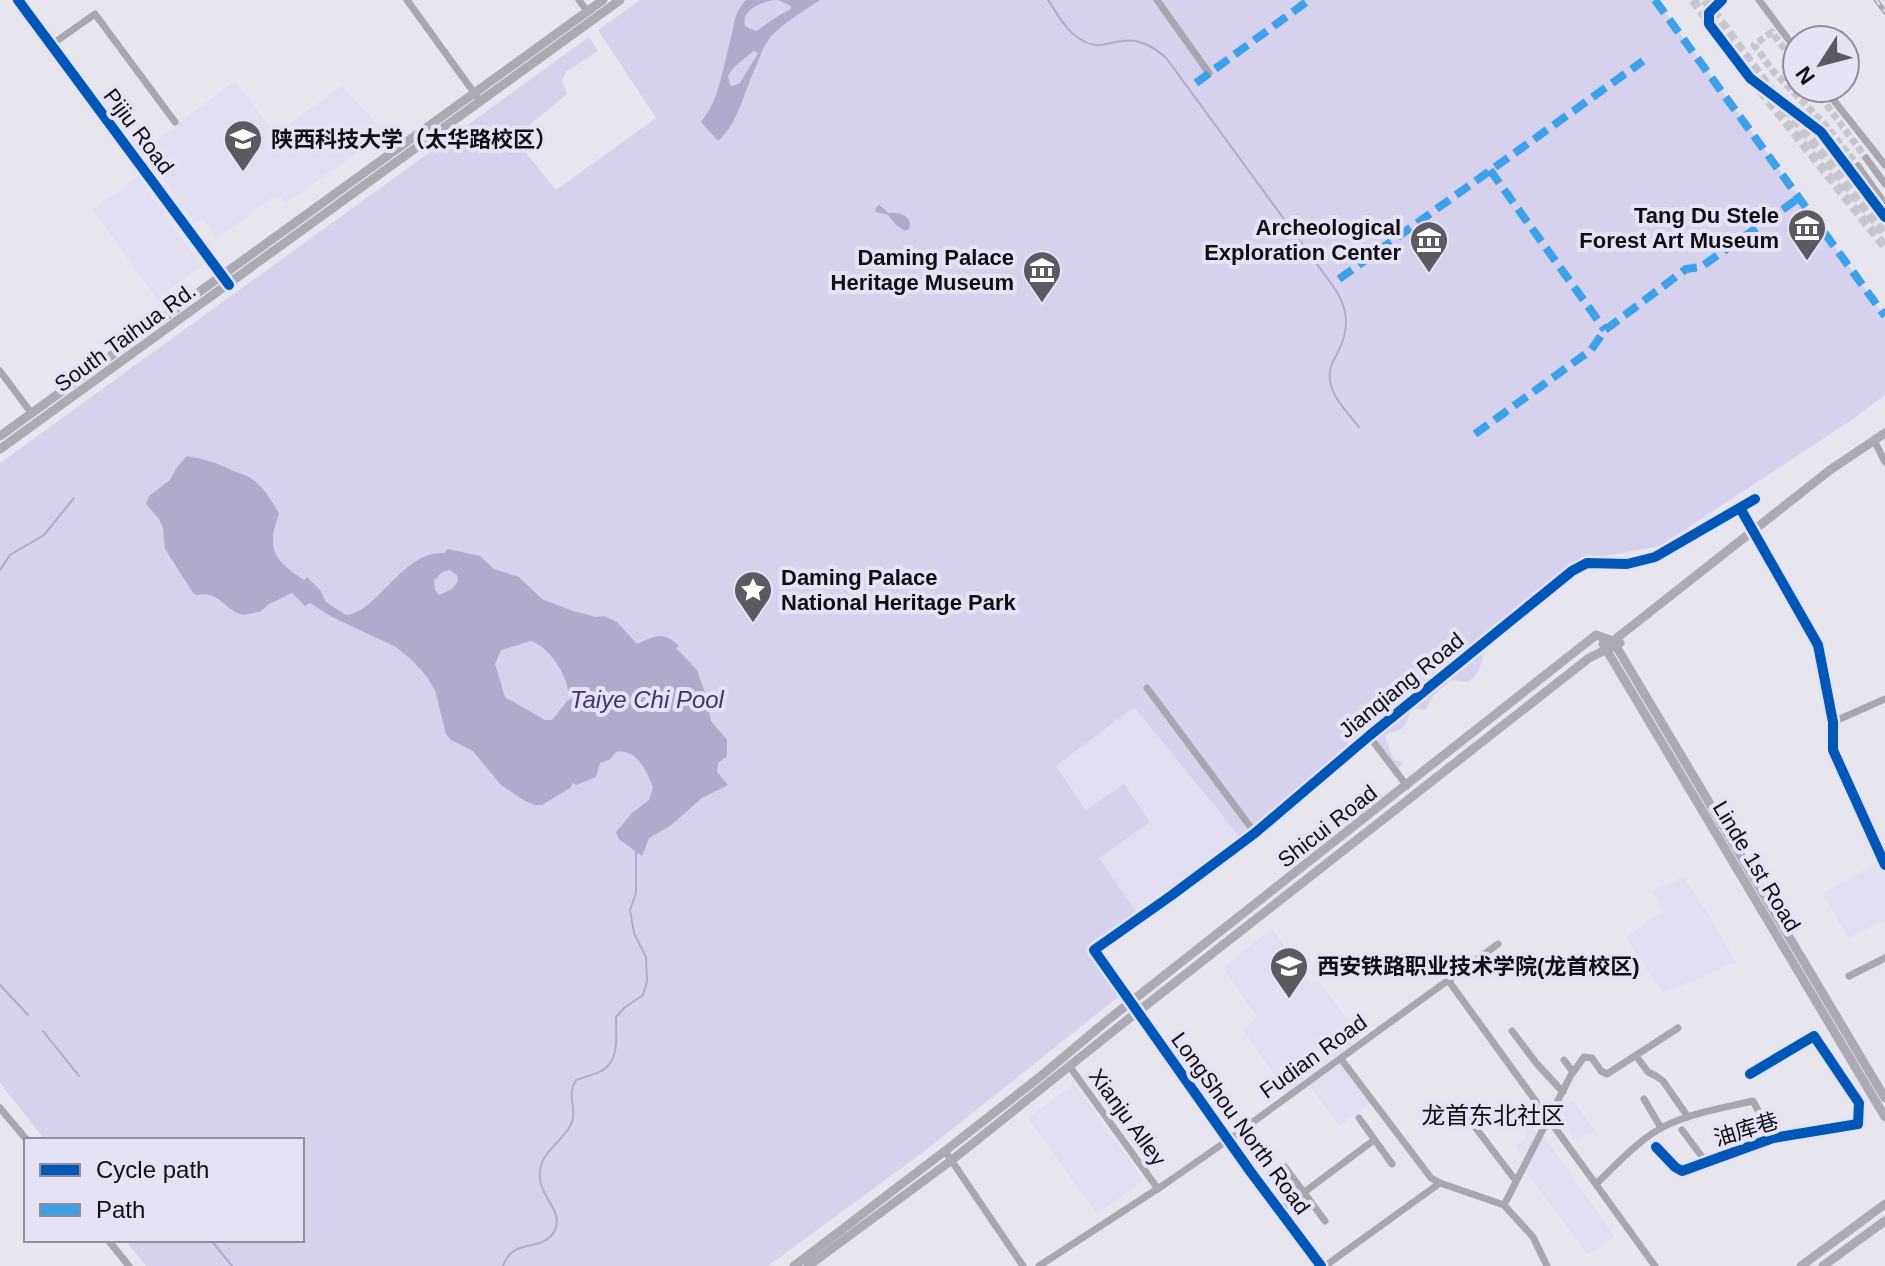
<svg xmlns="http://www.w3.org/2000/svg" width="1885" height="1266" viewBox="0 0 1885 1266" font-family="Arial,'Noto Sans SC',sans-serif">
  <rect width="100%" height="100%" fill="#e7e6ef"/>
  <g fill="#e0def0">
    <polygon points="235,81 275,134 342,86 385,133 286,203 279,195 274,198 273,197 217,239 202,218 195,224 142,151"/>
    <polygon points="138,177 202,266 157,299 93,210"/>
    <polygon points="1133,707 1243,841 1140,917 1098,858 1150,821 1087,810 1056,766"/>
    <polygon points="1880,861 1885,870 1885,920 1848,938 1823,893"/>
    <polygon points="1683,877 1711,918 1715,927 1736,962 1663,993 1626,938 1664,910 1652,891"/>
    <polygon points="1272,928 1310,983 1318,979 1360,1038 1287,1092 1243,1030 1257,1017 1223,968"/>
    <polygon points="1342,1061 1372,1102 1339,1126 1310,1086"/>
    <polygon points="1074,1084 1144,1180 1097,1214 1028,1118"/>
    <polygon points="1573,1100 1595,1131 1575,1142 1560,1114"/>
    <polygon points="1530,1124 1539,1136 1533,1147 1522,1156 1515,1146 1526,1137 1523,1129"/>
    <polygon points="1543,1135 1615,1237 1587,1255 1577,1239 1524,1170"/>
  </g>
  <g fill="#d6d2ed">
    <polygon points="640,0 1656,0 1885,316 1885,395 1853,419 1660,546 1585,560 1425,689 1266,814 1243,841 1134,707 1056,766 1086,810 1124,784 1150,822 1099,858 1140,917 1097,946 1127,990 922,1153 768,1266 146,1266 125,1240 302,1240 302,1140 45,1140 0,1083 0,463 589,37 598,51 566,72 562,81 567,94 514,138 556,190 656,118 598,30"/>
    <path d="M1485,646C1482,662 1482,672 1468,682L1451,680L1433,696L1426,710L1410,708Z"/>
    <path d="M1407,709L1410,712C1406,724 1404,732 1390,732L1385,737L1394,760L1403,762L1397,770L1372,737Z"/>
  </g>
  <g fill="#b0aacd" fill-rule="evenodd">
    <path d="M746,0H773C759,4 741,9 745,26L756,31C768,23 779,15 791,9V6L778,0H820C804,11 777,26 767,42C762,49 760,57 757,64C744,90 740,121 718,141L701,122C719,100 722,72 729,46C734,30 733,12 746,0ZM754,51L758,53L740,83L733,86L730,85L728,76C734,65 744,59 754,51Z"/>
    <path d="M879,205L889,213C900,212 913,216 909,229L905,231L896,225L888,215L876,212L875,209Z"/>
    <path d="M187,456C202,459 216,462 229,469C234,472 241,473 247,476C261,483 272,500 279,514C266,549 274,560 304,580L307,577L320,590L326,602L346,615C377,613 403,550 444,553L448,549L480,556L494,569L519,577L542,599L573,611L596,617L604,616L617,622L637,644C655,636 664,631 679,646L676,648L697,670L705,693L711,721L727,740V756L718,763L717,772L728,785L702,798L670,826L649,838L642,856L619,839L616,832L632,813L649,800L653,787C646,771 637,748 616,752L609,760L600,763L596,777L576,785L573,783L570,788L542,805H535L525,801L501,785L473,751L451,740L446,734L435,690L427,677L413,661L396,647L332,617L310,603L305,606L292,593L269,604L260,612C254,612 246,616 240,614C223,608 219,590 196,595L193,593L165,549L163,528L159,519L146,504L149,496L170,480L177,467ZM450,570L457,575L458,581L452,589L439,595L435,590L434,581L442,572ZM531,641C549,647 566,673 568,691L573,692L572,699L568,700L552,720H545L505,697L495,664L501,650Z"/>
  </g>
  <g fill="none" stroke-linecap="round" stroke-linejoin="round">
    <g stroke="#b0aacd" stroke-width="2">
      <path d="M1048,0C1057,13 1066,31 1080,39C1097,50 1105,43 1122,41C1139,38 1156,48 1167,59L1333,286C1348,307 1350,327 1339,350C1334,360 1328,368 1330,380C1332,398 1348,413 1359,427"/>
      <polyline points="0,570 10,555 44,535 74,498"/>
      <polyline points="0,985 28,1015"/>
      <polyline points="43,1031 79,1076"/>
      <polyline points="211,1240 232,1266"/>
      <path d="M503,1266C513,1236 543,1254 555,1230C563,1211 541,1197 540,1179C537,1151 564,1143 572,1122C577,1107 566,1096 576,1080C584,1077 594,1075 601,1071C620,1062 616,1035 616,1017L624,1008L643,995L647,981L646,957L634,933L630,910L636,893V852"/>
    </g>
    <g stroke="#c7c6ce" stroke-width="7" stroke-dasharray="7 3.5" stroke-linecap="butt">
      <polyline points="1797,66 1772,32 1754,45 1773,71 1827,127 1858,166"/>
      <polyline points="1814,88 1866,158"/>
    </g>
    <g stroke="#c7c6ce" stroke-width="9" stroke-dasharray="9 4.5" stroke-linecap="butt">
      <polyline points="1693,0 1712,26"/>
      <polyline points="1705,0 1763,79 1885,234"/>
      <polyline points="1752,80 1885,247"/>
    </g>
    <g stroke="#a8a7af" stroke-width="7">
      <polyline points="18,0 223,277"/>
      <polyline points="407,0 480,101"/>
      <polyline points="579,0 587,11"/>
      <polyline points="1157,0 1209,73"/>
      <polyline points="1722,0 1709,13 1709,24 1750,78 1821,132 1885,217"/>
      <polyline points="1759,0 1797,51"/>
      <polyline points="51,45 95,14 175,122"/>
      <polyline points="1824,88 1885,165"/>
      <polyline points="1866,158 1885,184"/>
      <polyline points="1858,166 1885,204"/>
      <polyline points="0,371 32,414"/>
      <polyline points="1874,440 1885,462"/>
      <polyline points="1740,508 1818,645 1833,722 1833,750 1885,865"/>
      <polyline points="1147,688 1255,833"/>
      <polyline points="1833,722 1885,699"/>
      <polyline points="1369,736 1407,786"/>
      <polyline points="1849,976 1885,958"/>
      <polyline points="1448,980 1655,1266"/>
      <polyline points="1512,1031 1537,1064 1563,1092"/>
      <polyline points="1636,1056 1648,1072 1656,1076 1663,1081 1688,1117"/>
      <polyline points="1341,1059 1431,1178 1440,1183 1504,1205 1533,1237 1547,1266"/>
      <polyline points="1564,1060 1573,1072"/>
      <polyline points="1070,1067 1158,1189"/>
      <polyline points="1644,1099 1661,1128"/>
      <polyline points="0,1108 27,1140"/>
      <polyline points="1359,1118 1392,1164"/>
      <polyline points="1469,1119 1516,1181"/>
      <polyline points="1682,1130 1706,1162"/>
      <polyline points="1656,1147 1675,1167 1682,1171 1773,1138 1858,1124 1859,1103 1814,1036 1750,1074"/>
      <polyline points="945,1151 1023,1266"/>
      <polyline points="1285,1167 1325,1221"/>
      <path d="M1596,1184C1616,1165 1637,1141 1663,1127C1690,1113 1723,1108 1753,1101L1773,1138"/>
      <polyline points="1504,1205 1571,1075 1584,1057 1592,1058 1601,1071 1607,1074 1678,1028"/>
      <polyline points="1279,1211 1374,1140"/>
      <polyline points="108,1240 129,1266"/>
      <polyline points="1039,1266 1165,1184 1228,1140 1498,944"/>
      <polyline points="1321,1266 1250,1171 1094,950 1172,895 1255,833 1369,736 1572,571 1587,563 1627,564 1655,557 1755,499"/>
      <polyline points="1325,1266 1440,1183"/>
    </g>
    <g stroke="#acaab4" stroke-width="9">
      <polyline points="0,436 603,0"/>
      <polyline points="0,449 620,0"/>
      <polyline points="1613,641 1885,1098"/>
      <polyline points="1603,644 1885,1117"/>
      <polyline points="794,1266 945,1151 1041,1076 1109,1019 1596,635 1613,641 1830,470 1885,433"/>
      <polyline points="808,1266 952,1160 1117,1028 1589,658 1620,643"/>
      <polyline points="1801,1266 1885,1204"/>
      <polyline points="1823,1266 1885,1221"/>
    </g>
    <g stroke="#abaab0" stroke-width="5">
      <polyline id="rail" points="1876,0 1885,12"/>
    </g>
    <use href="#rail" stroke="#e4e2f3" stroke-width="2" stroke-dasharray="6" stroke-linecap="butt"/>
    <g stroke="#3da1ea" stroke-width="8" stroke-dasharray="16 8" stroke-linecap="butt">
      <polyline points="1655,0 1885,316"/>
      <polyline points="1196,83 1309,0"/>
      <polyline points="1490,170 1605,330"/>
      <polyline points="1339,279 1643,61"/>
      <polyline points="1475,434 1591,350 1605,330 1686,269 1701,267 1799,198"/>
    </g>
    <g stroke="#e4e2f3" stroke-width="15">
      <g id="cycleway">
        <polyline points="18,0 229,285"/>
        <polyline points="1722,0 1709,13 1709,24 1750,78 1821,132 1885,217"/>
        <polyline points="1740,508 1818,645 1833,722 1833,750 1885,865"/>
        <polyline points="1656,1147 1675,1167 1682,1171 1773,1138 1858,1124 1859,1103 1814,1036 1750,1074"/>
        <polyline points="1321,1266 1250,1171 1094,950 1172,895 1255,833 1369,736 1572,571 1587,563 1627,564 1655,557 1755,499"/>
      </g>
    </g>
    <use href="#cycleway" stroke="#0057b8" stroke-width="10"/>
  </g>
  <defs>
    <g id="university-pin" transform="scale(2)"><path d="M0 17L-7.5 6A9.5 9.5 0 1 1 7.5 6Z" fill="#5b5a61" stroke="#e4e2f3"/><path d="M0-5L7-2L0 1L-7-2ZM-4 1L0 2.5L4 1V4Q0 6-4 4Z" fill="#fff"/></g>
    <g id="museum-pin" transform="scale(2)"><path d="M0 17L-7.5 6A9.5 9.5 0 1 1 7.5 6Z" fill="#5b5a61" stroke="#e4e2f3"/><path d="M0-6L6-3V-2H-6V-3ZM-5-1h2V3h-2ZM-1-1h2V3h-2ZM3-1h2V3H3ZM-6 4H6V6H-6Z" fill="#fff"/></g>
    <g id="sight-pin" transform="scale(2)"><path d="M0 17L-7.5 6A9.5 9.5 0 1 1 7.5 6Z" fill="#5b5a61" stroke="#e4e2f3"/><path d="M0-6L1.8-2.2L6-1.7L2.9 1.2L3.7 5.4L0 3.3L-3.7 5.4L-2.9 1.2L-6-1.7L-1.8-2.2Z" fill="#fff"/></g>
  </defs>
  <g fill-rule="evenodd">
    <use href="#university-pin" x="243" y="139"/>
    <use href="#museum-pin" x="1807" y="228"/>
    <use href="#museum-pin" x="1429" y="240"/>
    <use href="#museum-pin" x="1042" y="270"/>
    <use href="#sight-pin" x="753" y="590"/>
    <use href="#university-pin" x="1289" y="966"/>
  </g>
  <g text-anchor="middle" stroke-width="8" stroke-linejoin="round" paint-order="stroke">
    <g font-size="22" fill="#100f15" stroke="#e4e2f3">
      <text transform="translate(139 131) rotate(53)" y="8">Pijiu Road</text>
      <text transform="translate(125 337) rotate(-36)" y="8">South Taihua Rd.</text>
      <text transform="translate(1401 685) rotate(-39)" y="8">Jianqiang Road</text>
      <text transform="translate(1327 826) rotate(-38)" y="8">Shicui Road</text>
      <text transform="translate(1757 866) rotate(59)" y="8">Linde 1st Road</text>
      <text transform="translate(1313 1056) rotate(-36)" y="8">Fudian Road</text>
      <text transform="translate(1128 1117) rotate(54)" y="8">Xianju Alley</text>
      <text transform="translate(1241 1123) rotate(54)" y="8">LongShou North Road</text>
      <text transform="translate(1746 1129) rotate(-17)" y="8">油库巷</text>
    </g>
    <g font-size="22" font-weight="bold" fill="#100f15" stroke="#e4e2f3" text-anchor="start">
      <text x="271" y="147">陕西科技大学（太华路校区）</text>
      <text x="1779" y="223" text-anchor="end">Tang Du Stele<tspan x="1779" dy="25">Forest Art Museum</tspan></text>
      <text x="1401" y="235" text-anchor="end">Archeological<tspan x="1401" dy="25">Exploration Center</tspan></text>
      <text x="1014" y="265" text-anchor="end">Daming Palace<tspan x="1014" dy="25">Heritage Museum</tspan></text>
      <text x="781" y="585">Daming Palace<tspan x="781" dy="25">National Heritage Park</tspan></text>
      <text x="1317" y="974">西安铁路职业技术学院(龙首校区)</text>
    </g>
    <g font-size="24" font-style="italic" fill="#433470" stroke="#e4e2f3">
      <text x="647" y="708">Taiye Chi Pool</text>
    </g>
    <g font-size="24" fill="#100f15" stroke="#e4e2f3">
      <text x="1493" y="1124">龙首东北社区</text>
    </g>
  </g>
  <rect x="24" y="1138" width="280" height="104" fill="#e4e2f3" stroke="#8f8e9a" stroke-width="2"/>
  <rect x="40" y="1164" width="40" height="12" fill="#0057b8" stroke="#8f8e9a" stroke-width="2"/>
  <text x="96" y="1178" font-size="24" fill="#100f15">Cycle path</text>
  <rect x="40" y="1204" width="40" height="12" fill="#3da1ea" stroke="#8f8e9a" stroke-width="2"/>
  <text x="96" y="1218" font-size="24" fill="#100f15">Path</text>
  <g transform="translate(1821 64) rotate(234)"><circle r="38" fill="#e4e2f3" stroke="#8f8e9a" stroke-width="2"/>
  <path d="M0-6L14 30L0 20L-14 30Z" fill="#5b5a61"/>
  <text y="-12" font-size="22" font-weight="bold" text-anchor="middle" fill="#100f15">N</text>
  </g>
</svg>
